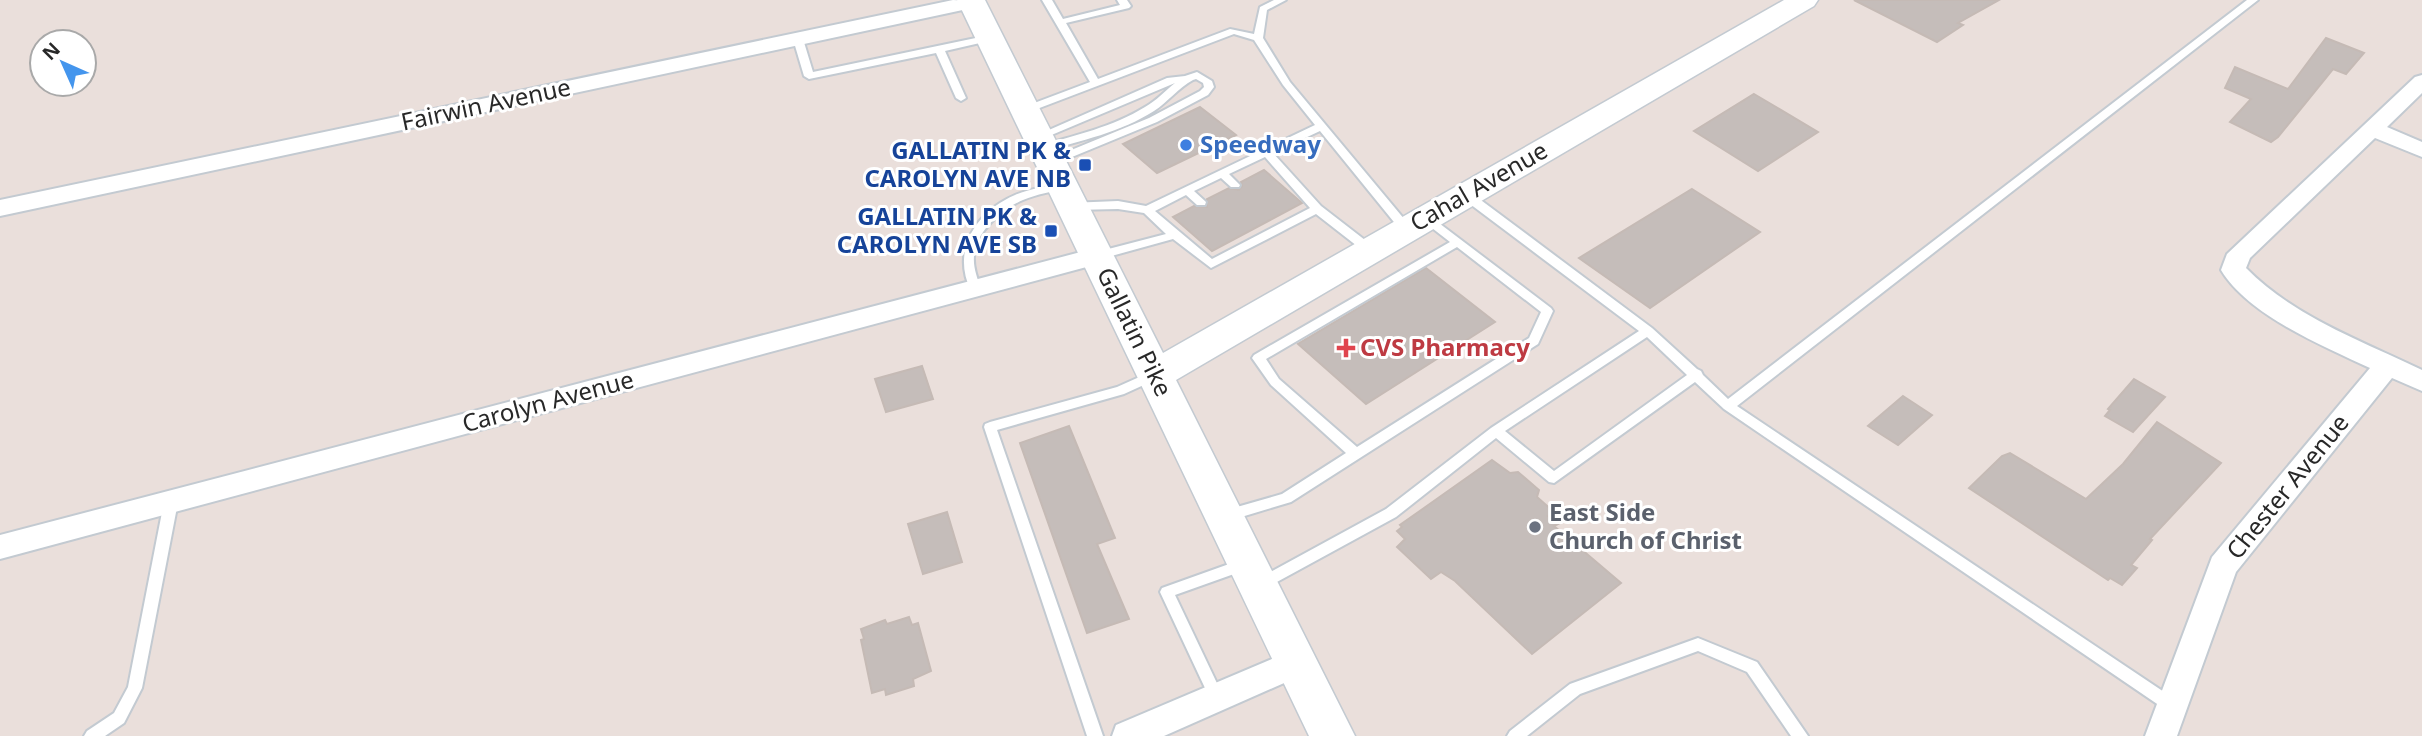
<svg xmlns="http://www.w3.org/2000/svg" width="2422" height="736" viewBox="0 0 2422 736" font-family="'Noto Sans',sans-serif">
  <rect width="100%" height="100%" fill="#eadfdb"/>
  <g fill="#c5bdba" stroke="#c5bab5" stroke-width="2">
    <polygon points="1854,0 1999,0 1958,23 1963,25 1937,42"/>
    <polygon points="2326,38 2364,53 2346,74 2333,69 2278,137 2271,142 2230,122 2251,99 2225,88 2235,67 2288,89"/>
    <polygon points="1754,94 1818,132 1758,171 1694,131"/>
    <polygon points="1200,107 1236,135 1157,173 1123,144"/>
    <polygon points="1264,170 1302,203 1212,251 1173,217 1194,206 1207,207 1207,199 1229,188 1239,190 1242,186 1241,182"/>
    <polygon points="1692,189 1760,232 1650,308 1579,258"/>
    <polygon points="1426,268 1495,322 1366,404 1298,344"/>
    <polygon points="922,366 933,399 886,412 875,379"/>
    <polygon points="2134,379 2165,397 2133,432 2105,416 2110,410 2108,409"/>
    <polygon points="1903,396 1932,415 1898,445 1868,426"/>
    <polygon points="2157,422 2221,463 2150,539 2152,540 2131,565 2137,568 2122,585 2110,578 2108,580 1969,488 2002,456 2010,453 2086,499 2123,464"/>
    <polygon points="1069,426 1115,538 1097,544 1129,619 1087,633 1020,443"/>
    <polygon points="1492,460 1510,473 1518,472 1539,490 1537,497 1554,512 1548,516 1558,524 1554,526 1621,583 1532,654 1455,581 1441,572 1431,579 1397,547 1405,539 1397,531 1402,527 1400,525"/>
    <polygon points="947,512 962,562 923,574 908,524"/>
    <polygon points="909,617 912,625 918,623 931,671 913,679 914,686 886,695 885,689 872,693 861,640 864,639 861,629 885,620 887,624"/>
  </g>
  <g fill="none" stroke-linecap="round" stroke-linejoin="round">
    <g stroke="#c3cad1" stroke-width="4">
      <g id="lane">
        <path d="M1042,0H1052L1063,19L1120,5L1117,0H1127L1131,6L1129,8L1066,23L1098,79L1230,29L1254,34L1260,7L1274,0H1286L1267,10L1263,38L1290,82L1410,226L1412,229L1410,232H1402L1320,131L1273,153L1321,206L1374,247L1376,250L1374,253H1366L1316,214L1211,268L1173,239L1097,260L1093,259L1091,256L1093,253L1166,234L1144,213L1118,209L1073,210L1068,206L1069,203L1118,201L1146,206L1315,125L1283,85L1254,40L1234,34L1029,112H1021V108L1090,82ZM1265,157L1310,208L1212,259L1155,211L1186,195L1197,205H1205L1206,202L1194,191L1221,178L1231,187H1239L1240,185L1229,174Z"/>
        <path d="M2247,0H2258L1737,406L2176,700L2179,705L2176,710L2171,712L2166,710L1724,409L1695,382L1554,483L1549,482L1496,438L1396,517L1266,588L1261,590L1256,588L1254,584L1256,580L1386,509L1491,428L1639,331L1462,198L1461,195L1462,192H1470L1652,328L1697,369L1701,371L1703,375L1728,399ZM1647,337L1687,375L1554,471L1505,431Z"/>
        <polygon points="990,35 993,36 993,40 945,51 966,98 961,101 956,98 936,53 809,79 804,76 793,39 798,36 803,39 813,72"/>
        <path d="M1197,72L1212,81L1214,87L1208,95L1157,122L1055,164H1047L1046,162L1047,160L1149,118L1200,91L1204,87L1203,83L1196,79L1193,80C1178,88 1168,102 1154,111C1121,132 1081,141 1044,151L1039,148L1040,146C1075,135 1113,127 1145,107C1156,101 1165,91 1175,83L1042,139H1034L1033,137L1167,78L1185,76Z"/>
        <path d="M1062,183L1066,184L1067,186L1066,188C1052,192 1037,194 1023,200C1002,209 976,231 974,256C973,267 977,278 981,288L975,292L971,291C951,250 976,212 1015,195C1030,189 1046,186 1062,183Z"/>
        <path d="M1427,214L1551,308L1553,311L1538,344L1291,502L1228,521L1223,519L1221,515L1223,511L1282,494L1346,453L1271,385L1252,358L1254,355L1450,242L1423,221L1421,218ZM1457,247L1541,312L1529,338L1357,447L1279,379L1266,359Z"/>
        <polygon points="1155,370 1159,372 1161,375 1159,378 1124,394 997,430 1103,736 1087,736 984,427 985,424 990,422 1117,387"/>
        <polygon points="171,497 176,498 178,502 142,688 124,723 105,736 84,736 87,731 114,713 128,687 164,502 166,498"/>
        <polygon points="1243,559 1248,561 1250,565 1248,569 1175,595 1224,698 1222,703 1217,705 1212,703 1160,592 1162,588"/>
        <polygon points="1698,638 1757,662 1808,736 1791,736 1747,672 1698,651 1580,694 1527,736 1507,736 1510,731 1570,684"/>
      </g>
    </g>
    <g stroke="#c3cad1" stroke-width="4">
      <g id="street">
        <polygon points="953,0 982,2 972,8 0,216 0,200"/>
        <path d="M2422,75V93L2387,127L2422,142V157L2375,138L2250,258L2246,268C2294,317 2362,341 2422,370V391L2392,378L2236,572L2177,736H2145L2212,557L2370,368C2323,346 2248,315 2221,270L2227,254L2415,77Z"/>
        <polygon points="1096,248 1105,250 1108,256 1105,262 0,559 0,535"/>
        <polygon points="1298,648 1309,652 1314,662 1309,672 1164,736 1112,736 1116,725"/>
      </g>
    </g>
    <g stroke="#c3cad1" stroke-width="3">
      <polygon id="secondary" points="957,0 985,0 1163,353 1784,0 1818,0 1814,6 1176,380 1355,736 1309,736"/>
    </g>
    <use href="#lane" fill="#fff" fill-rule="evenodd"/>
    <use href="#street" fill="#fff" fill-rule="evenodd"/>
    <use href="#secondary" fill="#fff" fill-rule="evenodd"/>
  </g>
  <circle fill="#3f7fe0" stroke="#fff" stroke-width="2.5" cx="1186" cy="145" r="7"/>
  <g fill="#1a4fb4" stroke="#fff" stroke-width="2.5">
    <rect x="1078" y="158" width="14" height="14" rx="3.5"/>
    <rect x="1044" y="224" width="14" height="14" rx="3.5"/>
  </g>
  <path fill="#e0444e" stroke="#fff" stroke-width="2.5" d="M1342.5 337.5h7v7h7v7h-7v7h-7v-7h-7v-7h7z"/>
  <circle fill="#6b7280" stroke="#fff" stroke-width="2.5" cx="1535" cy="527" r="7"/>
  <g text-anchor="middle" stroke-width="6" stroke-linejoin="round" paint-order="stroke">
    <g font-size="24" fill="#282828" stroke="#fff">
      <text transform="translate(486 105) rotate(-12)" y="8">Fairwin Avenue</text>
      <text transform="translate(1479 187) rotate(-30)" y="8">Cahal Avenue</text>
      <text transform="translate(1134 332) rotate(64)" y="8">Gallatin Pike</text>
      <text transform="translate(548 402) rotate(-15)" y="8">Carolyn Avenue</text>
      <text transform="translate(2288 487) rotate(-51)" y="8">Chester Avenue</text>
    </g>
    <g font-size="24" font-weight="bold" fill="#366cbe" stroke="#fff" text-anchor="start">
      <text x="1200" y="153">Speedway</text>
    </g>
    <g font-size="24" font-weight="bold" fill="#164399" stroke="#fff" text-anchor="end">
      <text x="1071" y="159">GALLATIN PK &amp;<tspan x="1071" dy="28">CAROLYN AVE NB</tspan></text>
      <text x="1037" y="225">GALLATIN PK &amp;<tspan x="1037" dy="28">CAROLYN AVE SB</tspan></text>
    </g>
    <g font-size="24" font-weight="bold" fill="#be3a42" stroke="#fff" text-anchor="start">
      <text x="1360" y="356">CVS Pharmacy</text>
    </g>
    <g font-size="24" font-weight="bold" fill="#5b616d" stroke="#fff" text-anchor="start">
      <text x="1549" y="521">East Side<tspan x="1549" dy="28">Church of Christ</tspan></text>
    </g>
  </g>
  <g transform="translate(63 63) rotate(315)"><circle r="33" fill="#ffffff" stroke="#a9a9a9" stroke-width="2"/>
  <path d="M0-5L12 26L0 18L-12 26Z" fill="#4495ed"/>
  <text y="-10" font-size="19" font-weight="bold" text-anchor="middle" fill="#282828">N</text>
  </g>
</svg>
